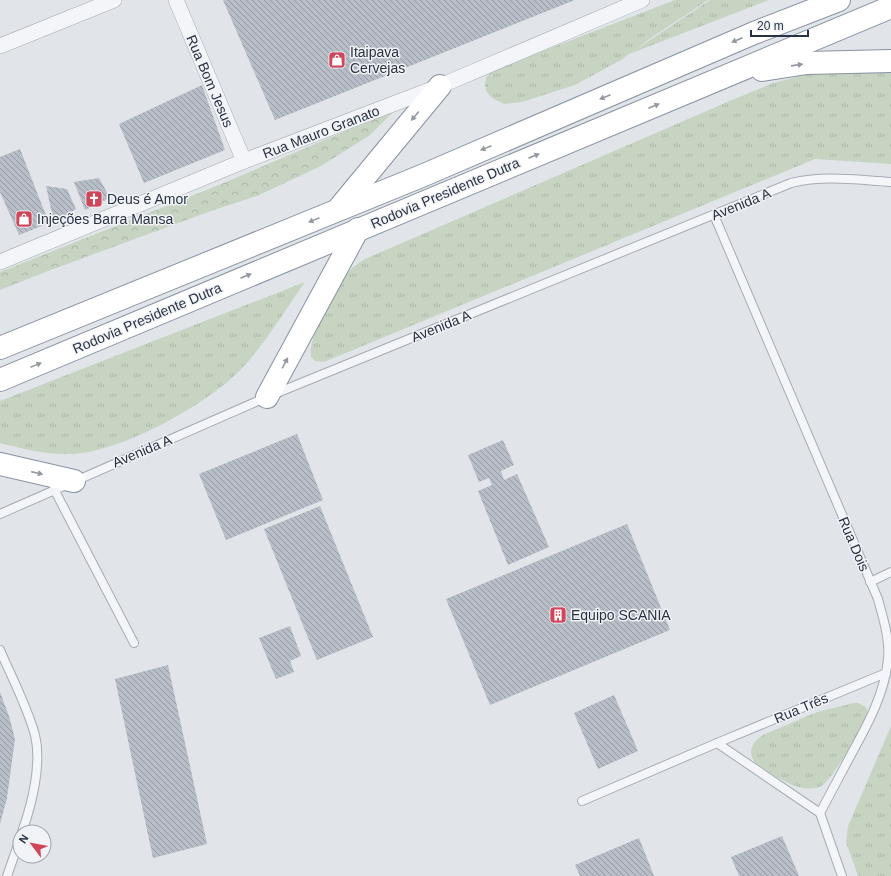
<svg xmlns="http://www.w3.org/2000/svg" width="891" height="876" viewBox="0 0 891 876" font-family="Helvetica,sans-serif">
  <defs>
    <pattern id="grass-tufts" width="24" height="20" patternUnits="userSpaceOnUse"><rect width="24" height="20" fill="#c7d4c2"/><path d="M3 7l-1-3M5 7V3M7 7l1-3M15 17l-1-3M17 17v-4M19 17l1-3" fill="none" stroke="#abb6a8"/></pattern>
    <pattern id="forest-crowns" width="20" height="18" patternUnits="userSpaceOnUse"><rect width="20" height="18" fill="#c7d4c2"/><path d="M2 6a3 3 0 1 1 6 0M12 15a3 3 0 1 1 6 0" fill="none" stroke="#abb6a8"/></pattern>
    <pattern id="building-back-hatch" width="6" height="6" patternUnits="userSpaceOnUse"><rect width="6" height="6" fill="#b8bec7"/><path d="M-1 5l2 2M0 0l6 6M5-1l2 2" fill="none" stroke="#969ba3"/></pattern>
  </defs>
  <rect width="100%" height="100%" fill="#e1e5ea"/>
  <g fill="url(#grass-tufts)">
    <polygon points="675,0 708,0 648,40 635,50 710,0 769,0 629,54 621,60 575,85 522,102 504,104 492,98 486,91 485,85 486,78 491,71"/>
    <path d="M891,70V164L815,159L324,362L315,361L311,357C307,337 338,283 352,268C356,265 360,262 365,259L725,103L773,83L812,73Z"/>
    <path d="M305,282C285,310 267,341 244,366C211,403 122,452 72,454C47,455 24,449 0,443V401Z"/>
    <path d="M854,703H858L866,707C867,710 868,712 867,716C864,728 834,774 825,783C822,786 818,788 814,788C796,792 771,773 756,764C747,752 751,743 763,735L817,712Z"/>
    <polygon points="891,726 891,876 858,876 846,842 848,826"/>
  </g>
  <polygon fill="url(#forest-crowns)" points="393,112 370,135 321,166 257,196 211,211 48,271 0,290 0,272 219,185 329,138"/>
  <g fill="url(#building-back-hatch)">
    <polygon points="223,0 575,0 275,120"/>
    <polygon points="202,85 225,150 144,183 119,124"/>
    <polygon points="20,149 49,223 19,235 0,192 0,157"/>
    <polygon points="99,178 110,198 85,210 74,182"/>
    <polygon points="46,186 67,189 76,209 54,223"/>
    <polygon points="297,434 323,500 226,540 199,474"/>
    <polygon points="503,440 514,465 501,471 504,480 517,474 549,547 508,565 478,491 492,485 489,478 479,482 468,455"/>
    <polygon points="320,506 373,637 317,660 264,529"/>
    <polygon points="627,524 670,630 490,705 446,599"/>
    <polygon points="290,626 301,656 290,661 294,672 276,679 259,638"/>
    <polygon points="168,665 207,844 153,858 115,679"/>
    <polygon points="0,692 9,716 15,739 7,798 0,824"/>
    <polygon points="614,695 638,751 598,769 574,713"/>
    <polygon points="782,836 799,876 739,876 731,857"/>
    <polygon points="639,838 654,876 580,876 575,865"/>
  </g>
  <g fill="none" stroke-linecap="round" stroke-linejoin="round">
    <g stroke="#a6acb4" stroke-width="10">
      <g id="service">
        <path d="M714,215L878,599C883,618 890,639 888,659C885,692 869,722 853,751C842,772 831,792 820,813L842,876"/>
        <polyline points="54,489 134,643"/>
        <path d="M0,514L267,397L791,183C825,175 856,180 891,182"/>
        <polyline points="870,582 891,572"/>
        <path d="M0,650C12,678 27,706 35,735C42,764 32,804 22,832"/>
        <polyline points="717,743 886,673"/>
        <polyline points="582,801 717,743 820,813"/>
        <polyline points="7,876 20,839"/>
      </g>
    </g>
    <g stroke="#a6acb4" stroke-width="16">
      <g id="minor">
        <polyline points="176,0 244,161"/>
        <polyline points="0,46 114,0"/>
        <polyline points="0,262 244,161 440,86 642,0"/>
      </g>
    </g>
    <g stroke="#8892a1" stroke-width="24">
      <g id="motorway">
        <polyline points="762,70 807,63 891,61"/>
        <polyline points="340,207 440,86"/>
        <polyline points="0,348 424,175 754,33 839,0"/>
        <polyline points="0,380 891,7"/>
        <polyline points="267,397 358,229"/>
        <polyline points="0,464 74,481"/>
      </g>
    </g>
    <use href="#service" stroke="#f4f5f8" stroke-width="8"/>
    <use href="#minor" stroke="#f4f5f8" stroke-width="15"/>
    <use href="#motorway" stroke="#fff" stroke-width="22"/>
  </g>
  <defs><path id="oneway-solid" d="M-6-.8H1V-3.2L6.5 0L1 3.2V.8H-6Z"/></defs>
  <g fill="#9498a0">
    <use href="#oneway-solid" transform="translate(737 40) rotate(157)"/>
    <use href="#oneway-solid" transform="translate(797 65) rotate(-8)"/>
    <use href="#oneway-solid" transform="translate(605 97) rotate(157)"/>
    <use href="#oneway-solid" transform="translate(654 106) rotate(-23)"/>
    <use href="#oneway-solid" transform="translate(415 116) rotate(130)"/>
    <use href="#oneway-solid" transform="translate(486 148) rotate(158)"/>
    <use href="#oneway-solid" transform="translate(534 156) rotate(-23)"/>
    <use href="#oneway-solid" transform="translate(314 220) rotate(158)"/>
    <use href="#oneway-solid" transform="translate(246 276) rotate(-23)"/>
    <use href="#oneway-solid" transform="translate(285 363) rotate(-62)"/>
    <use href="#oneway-solid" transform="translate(36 365) rotate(-22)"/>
    <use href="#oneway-solid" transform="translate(37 473) rotate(13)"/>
  </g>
  <defs>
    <g id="shop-square" transform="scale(0.9)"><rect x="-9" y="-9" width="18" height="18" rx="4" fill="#d0455a" stroke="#f1f3f7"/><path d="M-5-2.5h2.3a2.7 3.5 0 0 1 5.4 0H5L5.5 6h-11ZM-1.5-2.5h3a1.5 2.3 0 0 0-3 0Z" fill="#fff"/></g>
    <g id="church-square" transform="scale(0.9)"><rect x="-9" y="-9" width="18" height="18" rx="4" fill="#d0455a" stroke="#f1f3f7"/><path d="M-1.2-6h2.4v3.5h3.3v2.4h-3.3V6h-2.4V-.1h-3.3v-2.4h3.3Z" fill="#fff"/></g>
    <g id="building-square" transform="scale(0.9)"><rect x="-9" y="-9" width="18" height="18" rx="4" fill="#d0455a" stroke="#f1f3f7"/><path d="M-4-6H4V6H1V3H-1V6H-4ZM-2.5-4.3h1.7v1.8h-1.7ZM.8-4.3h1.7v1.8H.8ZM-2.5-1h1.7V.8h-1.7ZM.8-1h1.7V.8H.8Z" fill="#fff"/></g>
  </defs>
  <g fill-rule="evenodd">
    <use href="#shop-square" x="337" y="60"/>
    <use href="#church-square" x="94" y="199"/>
    <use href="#shop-square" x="24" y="219"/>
    <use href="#building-square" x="558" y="615"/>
  </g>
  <g text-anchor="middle" stroke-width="3" stroke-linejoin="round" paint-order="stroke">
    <g font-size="14" fill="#293242" stroke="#f1f3f7" text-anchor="start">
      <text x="350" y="57">Itaipava<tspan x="350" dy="16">Cervejas</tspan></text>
      <text x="107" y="204">Deus é Amor</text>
      <text x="37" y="224">Injeções Barra Mansa</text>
      <text x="571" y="620">Equipo SCANIA</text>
    </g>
    <g font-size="14" fill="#293242" stroke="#f1f3f7">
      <text transform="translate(210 81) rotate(67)" y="5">Rua Bom Jesus</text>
      <text transform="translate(321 132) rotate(-21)" y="5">Rua Mauro Granato</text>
      <text transform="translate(445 193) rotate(-23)" y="5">Rodovia Presidente Dutra</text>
      <text transform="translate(741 204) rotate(-22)" y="5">Avenida A</text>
      <text transform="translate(147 318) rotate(-23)" y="5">Rodovia Presidente Dutra</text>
      <text transform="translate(441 326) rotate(-22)" y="5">Avenida A</text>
      <text transform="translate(142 451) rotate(-23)" y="5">Avenida A</text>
      <text transform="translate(854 544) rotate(67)" y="5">Rua Dois</text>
      <text transform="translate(801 708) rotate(-23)" y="5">Rua Três</text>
    </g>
  </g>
  <g transform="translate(32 844) rotate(302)"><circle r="19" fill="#f1f3f7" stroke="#a1a6af"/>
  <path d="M0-3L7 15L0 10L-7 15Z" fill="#d0455a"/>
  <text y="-6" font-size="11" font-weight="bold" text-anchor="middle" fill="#293242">N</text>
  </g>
  <path d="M751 30v6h57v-6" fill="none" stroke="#293242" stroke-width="2"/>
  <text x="757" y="30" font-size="12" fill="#293242" stroke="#f1f3f7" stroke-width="3" paint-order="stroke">20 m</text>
</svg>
